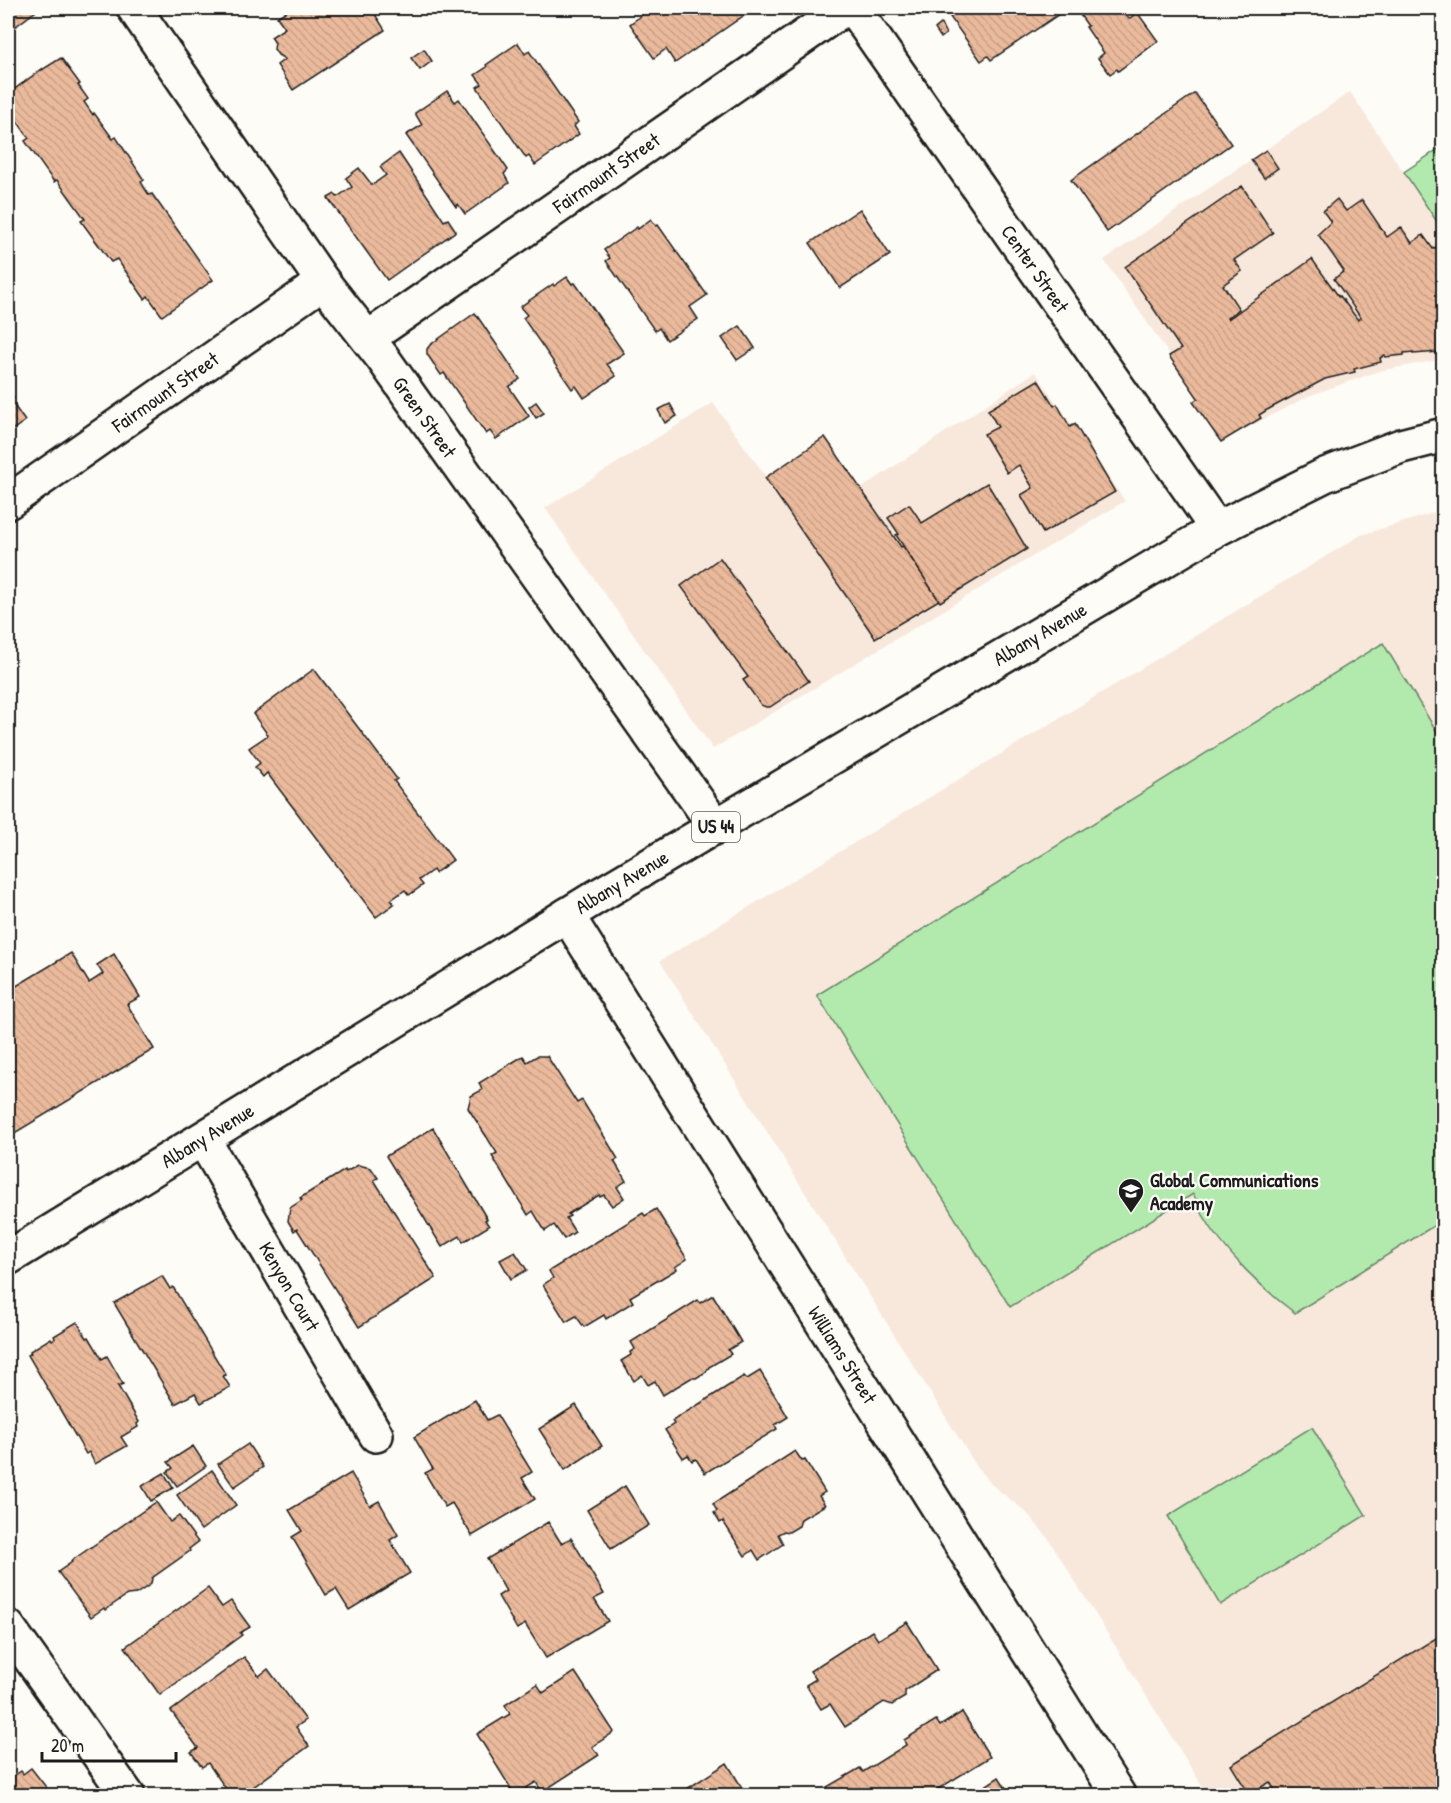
<svg xmlns="http://www.w3.org/2000/svg" width="1451" height="1803" viewBox="0 0 1451 1803" font-family="'Patrick Hand',sans-serif">
  <defs>
    <pattern id="building-back-hatch" width="6" height="6" patternUnits="userSpaceOnUse" patternTransform="scale(1.5)"><rect width="6" height="6" fill="#ebba9c"/><path d="M-1 5l2 2M0 0l6 6M5-1l2 2" fill="none" stroke="#c99f86"/></pattern>
  </defs>
  <rect width="100%" height="100%" fill="#fdfcf7"/>
  <filter id="ink" filterUnits="userSpaceOnUse"><feTurbulence type="fractalNoise" baseFrequency=".0167" numOctaves="2"/><feDisplacementMap in="SourceGraphic" scale="12" xChannelSelector="R" yChannelSelector="G"/><feConvolveMatrix kernelMatrix="1 2 1 2 8 2 1 2 1" color-interpolation-filters="sRGB"/></filter>
  <g filter="url(#ink)">
    <g fill="#f8e8dc">
      <polygon points="1350,92 1443,231 1443,359 1379,371 1311,395 1227,438 1104,260"/>
      <polygon points="1035,372 1125,501 713,749 545,508 713,403 773,486 831,479 848,469 862,488"/>
      <polygon points="1443,510 1443,1795 1208,1795 1048,1538 1026,1512 991,1484 977,1467 660,961 1361,535"/>
    </g>
    <g fill="#b2eaae" stroke="#678365" stroke-width="1.5">
      <polygon points="1443,146 1443,231 1404,172"/>
      <path d="M1383,643L1443,742V1220L1295,1313C1262,1289 1223,1250 1203,1215C1199,1208 1197,1200 1193,1194L1010,1307L817,995Z"/>
      <polygon points="1312,1427 1366,1515 1220,1605 1168,1516"/>
    </g>
    <g fill="url(#building-back-hatch)" stroke="#1c1c1c" stroke-width="1.5">
      <polygon points="8,8 40,8 8,32"/>
      <polygon points="291,8 309,8 311,10 315,8 371,8 385,30 293,90 277,65 285,59 278,55 274,49 275,43 271,37 285,28 277,17"/>
      <polygon points="460,8 476,8 465,15"/>
      <polygon points="644,8 748,8 744,11 746,14 675,63 666,49 654,58 630,24 642,15 639,11"/>
      <polygon points="956,8 1059,8 1062,12 991,60 988,56 981,61 950,17 958,11"/>
      <polygon points="1090,8 1121,8 1129,19 1137,12 1158,41 1118,71 1117,69 1110,74 1098,58 1104,53 1086,27 1088,26 1080,15"/>
      <polygon points="941,24 946,34 941,38 935,29"/>
      <polygon points="518,43 525,54 529,51 578,122 574,126 579,134 535,165 529,156 526,158 477,87 482,84 475,75 487,67 486,65"/>
      <polygon points="424,49 432,61 420,70 411,58"/>
      <polygon points="61,58 80,84 78,85 88,99 84,102 93,115 94,113 113,139 116,137 144,180 141,182 149,195 152,194 213,280 162,316 148,296 145,299 117,259 111,262 81,221 85,219 57,180 54,182 25,141 29,138 8,108 8,94 42,69 42,70"/>
      <polygon points="447,91 455,102 459,99 508,170 504,174 509,183 465,214 458,204 456,207 406,135 422,125 415,113"/>
      <polygon points="1195,93 1231,144 1107,232 1071,180"/>
      <polygon points="1266,150 1278,168 1264,178 1251,160"/>
      <polygon points="399,153 444,221 448,219 456,231 387,280 328,198 335,194 337,197 352,187 346,178 359,168 372,185 386,175 380,167"/>
      <polygon points="1242,186 1273,233 1234,260 1242,271 1223,285 1239,309 1227,318 1228,319 1312,259 1339,297 1340,296 1358,320 1361,318 1334,279 1344,271 1318,234 1331,222 1323,211 1337,199 1346,211 1362,200 1387,237 1401,227 1412,243 1423,235 1433,249 1441,244 1444,247 1444,349 1439,349 1439,352 1413,354 1413,352 1404,353 1404,355 1385,357 1385,355 1382,356 1382,357 1380,358 1381,362 1354,369 1355,372 1325,379 1267,410 1259,415 1261,418 1221,442 1193,402 1198,398 1169,356 1181,349 1125,267"/>
      <polygon points="860,209 890,255 840,288 810,243"/>
      <polygon points="651,219 656,226 658,225 707,295 690,307 698,319 667,340 659,328 655,331 606,261 610,258 604,250 637,227 638,229"/>
      <polygon points="567,277 572,284 575,283 624,353 607,364 616,376 584,398 576,386 572,389 523,318 527,315 520,307 553,284 554,286"/>
      <polygon points="475,313 520,379 509,387 529,416 496,439 490,431 486,434 444,373 441,375 427,354 427,349 430,345"/>
      <polygon points="740,326 755,348 737,360 722,338"/>
      <polygon points="1038,380 1054,406 1057,404 1070,427 1075,424 1115,492 1043,533 1021,495 1033,488 1019,465 1007,473 984,434 998,427 988,410"/>
      <polygon points="8,389 14,398 11,401 25,421 8,433"/>
      <polygon points="536,402 544,413 536,418 529,407"/>
      <polygon points="670,404 677,416 665,423 658,410"/>
      <polygon points="825,437 901,547 903,546 939,600 875,638 765,478"/>
      <polygon points="987,483 1027,549 940,602 896,535 899,534 888,518 909,504 922,523"/>
      <polygon points="720,558 809,681 770,707 766,707 761,705 743,680 748,677 681,586"/>
      <polygon points="314,669 397,779 394,781 453,860 435,873 433,870 419,880 423,885 409,895 405,890 391,900 394,904 376,917 267,773 263,777 255,767 260,763 249,748 268,735 253,714"/>
      <polygon points="71,953 89,983 103,974 97,965 114,954 140,997 127,1004 154,1049 8,1137 8,991"/>
      <polygon points="523,1056 527,1062 537,1056 547,1056 577,1103 582,1100 618,1159 614,1161 626,1181 617,1187 624,1198 612,1206 604,1195 600,1197 599,1195 568,1214 570,1216 566,1218 575,1232 564,1239 554,1225 545,1231 533,1211 528,1215 492,1156 497,1153 468,1108 471,1096 482,1090 479,1083"/>
      <polygon points="433,1128 487,1219 485,1220 489,1226 463,1242 460,1236 442,1247 386,1156"/>
      <polygon points="358,1165 371,1168 378,1178 374,1180 436,1278 359,1327 297,1229 294,1231 288,1221 290,1208 302,1200 300,1198 345,1170 346,1172"/>
      <polygon points="656,1209 687,1259 675,1267 677,1269 630,1297 633,1302 606,1319 604,1315 584,1327 576,1316 566,1322 543,1285 553,1278 549,1271 643,1213 645,1216"/>
      <polygon points="515,1252 527,1270 511,1279 500,1260"/>
      <polygon points="162,1276 170,1289 173,1287 226,1375 223,1376 230,1387 201,1403 195,1393 175,1404 114,1303"/>
      <polygon points="713,1295 741,1342 728,1350 731,1354 709,1367 706,1372 696,1378 691,1378 663,1395 655,1381 648,1385 642,1375 634,1381 621,1361 631,1355 630,1352 635,1349 631,1342 698,1300 700,1303"/>
      <polygon points="77,1322 87,1338 89,1337 102,1359 107,1356 123,1384 118,1386 139,1422 137,1424 138,1427 121,1437 127,1446 95,1464 89,1452 86,1454 28,1355 31,1353 30,1351 51,1338 52,1340 55,1338 54,1336"/>
      <polygon points="760,1371 788,1417 775,1425 777,1429 705,1473 696,1459 692,1461 688,1455 683,1458 665,1430 674,1424 672,1421 744,1376 747,1379"/>
      <polygon points="475,1400 487,1420 497,1415 532,1472 522,1478 535,1499 472,1536 452,1503 445,1507 425,1473 433,1469 414,1437"/>
      <polygon points="576,1405 602,1446 565,1470 539,1429"/>
      <polygon points="248,1444 263,1467 234,1487 218,1464"/>
      <polygon points="193,1446 206,1466 177,1486 167,1472 173,1468 168,1462"/>
      <polygon points="795,1451 802,1461 805,1460 825,1492 819,1496 825,1505 801,1519 799,1526 789,1532 784,1531 778,1534 783,1544 759,1560 753,1550 745,1556 723,1521 720,1523 714,1513 717,1511 713,1504"/>
      <polygon points="212,1470 236,1505 201,1530 177,1495"/>
      <polygon points="164,1473 173,1488 151,1501 142,1486"/>
      <polygon points="351,1473 370,1506 379,1501 398,1535 390,1540 410,1573 349,1610 336,1589 326,1595 292,1537 302,1531 289,1510"/>
      <polygon points="625,1486 649,1525 611,1549 587,1510"/>
      <polygon points="156,1502 170,1522 179,1516 198,1542 189,1549 190,1551 152,1578 151,1584 136,1594 127,1595 105,1610 104,1608 91,1617 58,1572 72,1562 71,1561"/>
      <polygon points="548,1522 561,1543 571,1538 604,1594 594,1599 608,1621 546,1658 525,1624 517,1629 498,1596 506,1591 487,1559"/>
      <polygon points="208,1588 222,1607 231,1601 250,1627 240,1633 242,1635 160,1695 125,1647"/>
      <polygon points="907,1622 937,1670 905,1691 905,1697 892,1705 884,1702 845,1727 830,1704 821,1709 806,1685 816,1679 810,1671 872,1631 878,1640"/>
      <polygon points="1444,1633 1444,1796 1278,1796 1270,1782 1249,1794 1231,1765"/>
      <polygon points="244,1657 259,1676 268,1669 306,1720 296,1727 309,1746 241,1796 231,1796 208,1763 202,1767 191,1752 198,1748 171,1711"/>
      <polygon points="575,1672 614,1732 592,1747 599,1755 542,1792 536,1782 515,1795 477,1734 510,1714 505,1705 537,1684 543,1693"/>
      <polygon points="962,1712 990,1757 927,1796 826,1796 830,1793 827,1787 860,1768 863,1772 906,1745 904,1740 936,1720 940,1726"/>
      <polygon points="727,1763 747,1796 676,1796"/>
      <polygon points="31,1768 53,1796 8,1796 8,1780 21,1771 23,1774"/>
      <polygon points="999,1777 1011,1796 970,1796"/>
    </g>
    <g fill="none" stroke-linecap="round" stroke-linejoin="round">
      <g stroke="#1c1c1c" stroke-width="38">
        <g id="minor">
          <path id="s1" d="M134,8L323,282L382,357L716,827"/>
          <path id="s2" d="M853,8L1217,529"/>
          <path id="s3" d="M368,338L845,8"/>
          <path id="s4" d="M8,502L323,282"/>
          <path id="s5" d="M567,915L1119,1796"/>
          <path id="s6" d="M203,1139L376,1435"/>
          <polyline points="8,1627 128,1796"/>
        </g>
      </g>
      <g stroke="#1c1c1c" stroke-width="38">
        <g id="trunk">
          <path id="s7" d="M8,1258L598,896L1217,529L1325,475L1401,446L1444,435"/>
        </g>
      </g>
      <use href="#minor" stroke="#fdfcf7" stroke-width="33"/>
      <use href="#trunk" stroke="#fdfcf7" stroke-width="33"/>
    </g>
  </g>
  <defs>
    <g id="school-pin" transform="scale(1.35)"><path d="M0 17L-7.5 6A9.5 9.5 0 1 1 7.5 6Z" fill="#1c1c1c" stroke="#fdfcf7"/><path d="M0-5L7-2L0 1L-7-2ZM-4 1L0 2.5L4 1V4Q0 6-4 4Z" fill="#fff"/></g>
  </defs>
  <g fill-rule="evenodd">
    <use href="#school-pin" x="1131" y="1191"/>
  </g>
  <g text-anchor="middle" stroke-width="4.5" stroke-linejoin="round" paint-order="stroke">
    <rect fill="#fdfcf7" stroke="#605f5e" stroke-width="1.5" x="692" y="812" width="48" height="30" rx="4.5"/>
    <g font-size="18" font-weight="bold" fill="#1c1c1c">
      <text x="716" y="833">US 44</text>
    </g>
    <g font-size="20" fill="#1c1c1c" stroke="#fdfcf7">
      <text dy="7" stroke="none"><textPath href="#s3" startOffset="290">Fairmount Street</textPath></text>
      <text dy="7" stroke="none"><textPath href="#s2" startOffset="318">Center Street</textPath></text>
      <text dy="7" stroke="none"><textPath href="#s4" startOffset="192">Fairmount Street</textPath></text>
      <text dy="7" stroke="none"><textPath href="#s1" startOffset="502">Green Street</textPath></text>
      <text dy="7" stroke="none"><textPath href="#s7" startOffset="1206">Albany Avenue</textPath></text>
      <text dy="7" stroke="none"><textPath href="#s7" startOffset="720">Albany Avenue</textPath></text>
      <text dy="7" stroke="none"><textPath href="#s7" startOffset="234">Albany Avenue</textPath></text>
      <text dy="7" stroke="none"><textPath href="#s6" startOffset="171">Kenyon Court</textPath></text>
      <text dy="7" stroke="none"><textPath href="#s5" startOffset="519">Williams Street</textPath></text>
    </g>
    <g font-size="20" font-weight="bold" fill="#1c1c1c" stroke="#fdfcf7" text-anchor="start">
      <text x="1150" y="1187">Global Communications<tspan x="1150" dy="23">Academy</tspan></text>
    </g>
  </g>
  <rect width="1451" height="1803" fill="none" stroke="#fdfcf7" stroke-width="30"/>
  <rect x="15" y="15" width="1421" height="1773" fill="none" stroke="#1c1c1c" stroke-width="2" filter="url(#ink)"/>
  <path d="M42 1752v9h134v-9" fill="none" stroke="#1c1c1c" stroke-width="3"/>
  <text x="51" y="1752" font-size="18" fill="#1c1c1c" stroke="#fdfcf7" stroke-width="4.5" paint-order="stroke">20 m</text>
</svg>
